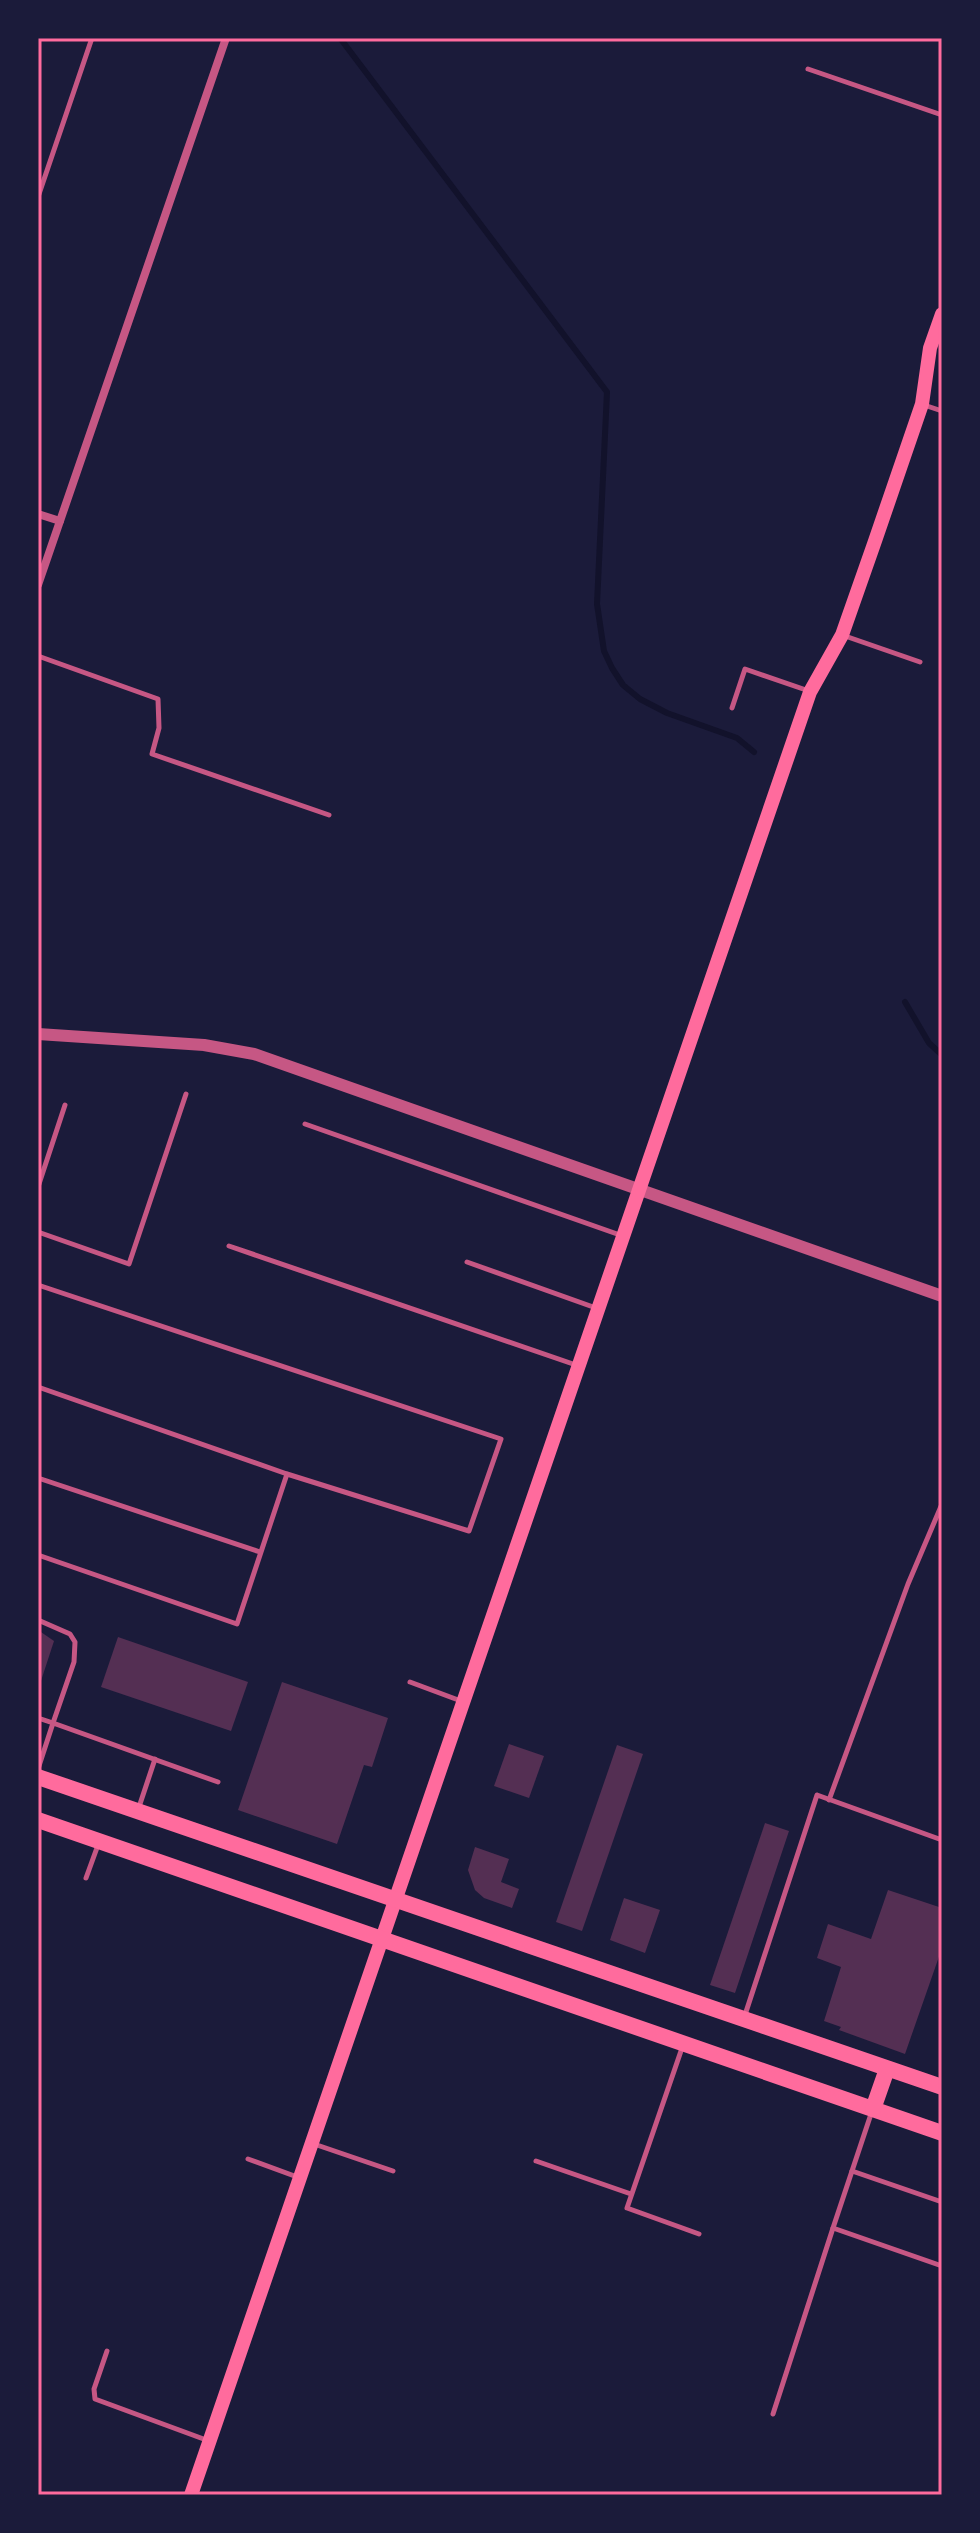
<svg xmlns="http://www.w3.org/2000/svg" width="980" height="2533" viewBox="0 0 980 2533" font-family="Barlow,sans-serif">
  <rect width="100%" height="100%" fill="#1b1b3a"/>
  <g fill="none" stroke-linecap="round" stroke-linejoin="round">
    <g stroke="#12122b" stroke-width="6">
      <polyline points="340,38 607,392 597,604 604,651 612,668 623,685 640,699 667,713 737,738 754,752"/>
      <polyline points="905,1002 929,1043 942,1055"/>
    </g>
  </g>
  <g fill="#542f53">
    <polygon points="38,1630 54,1641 39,1687 38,1686"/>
    <polygon points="118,1637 248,1682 231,1731 101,1687"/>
    <polygon points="282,1682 388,1718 372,1767 364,1765 337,1844 238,1810"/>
    <polygon points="509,1744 544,1756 529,1798 494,1786"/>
    <polygon points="617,1745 643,1754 582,1931 556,1922"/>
    <polygon points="765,1823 789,1831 735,1993 710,1985"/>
    <polygon points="475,1847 509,1859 501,1882 519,1889 512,1908 484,1898 475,1890 468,1870"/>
    <polygon points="888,1890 942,1908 942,1948 905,2054 839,2030 841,2027 824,2021 841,1967 817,1958 828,1924 871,1939"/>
    <polygon points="624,1898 660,1910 645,1953 610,1940"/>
  </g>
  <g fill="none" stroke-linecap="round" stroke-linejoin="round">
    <g stroke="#c65784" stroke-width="5">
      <polyline points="808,69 942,115"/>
      <polyline points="38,197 92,38"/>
      <polyline points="924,405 942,411"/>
      <polyline points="845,636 920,662"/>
      <polyline points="38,656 158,699 159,728 152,754 329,815"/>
      <polyline points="732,708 745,669 809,691"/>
      <polyline points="305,1124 620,1235"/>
      <polyline points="38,1187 65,1105"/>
      <polyline points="38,1232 129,1264 186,1094"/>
      <polyline points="229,1246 576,1365"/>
      <polyline points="467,1262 596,1308"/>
      <polyline points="38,1285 501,1439 469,1531 287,1474 38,1387"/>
      <polyline points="38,1478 260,1552"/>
      <polyline points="38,1555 237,1624 287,1474"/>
      <polyline points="38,1620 70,1634 75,1642 74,1662 53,1723 38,1718"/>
      <polyline points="410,1682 461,1701"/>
      <polyline points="38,1769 53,1723 218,1782"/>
      <polyline points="829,1800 908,1584 942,1504"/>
      <polyline points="139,1807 155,1759"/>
      <polyline points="86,1878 98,1845"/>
      <polyline points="744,2018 817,1795 942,1840"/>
      <polyline points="682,2048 627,2208 699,2234"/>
      <polyline points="872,2111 833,2228 942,2266"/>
      <polyline points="314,2144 393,2171"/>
      <polyline points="248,2159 300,2178"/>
      <polyline points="536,2161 631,2194"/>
      <polyline points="852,2171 942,2202"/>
      <polyline points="107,2351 94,2389 95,2399 209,2441"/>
      <polyline points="773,2414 833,2228"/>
    </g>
    <g stroke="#c65784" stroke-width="8">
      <polyline points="38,514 60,521"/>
      <polyline points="38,585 226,38"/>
    </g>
    <polyline stroke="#c65784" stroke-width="12" points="38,1034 204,1045 254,1054 942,1296"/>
    <path stroke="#ff6b9d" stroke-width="14" d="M191,2495C399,1894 602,1292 810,692L842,635L875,541L922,404L930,348L942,314"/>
    <g stroke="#ff6b9d" stroke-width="16">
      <polyline points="38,1777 942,2087"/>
      <polyline points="38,1820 942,2133"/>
      <polyline points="873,2109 887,2069"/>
    </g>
  </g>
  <rect width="980" height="2533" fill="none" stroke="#1b1b3a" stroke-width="80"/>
  <rect x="40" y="40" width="900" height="2453" fill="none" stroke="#ff6b9d" stroke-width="3"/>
</svg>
